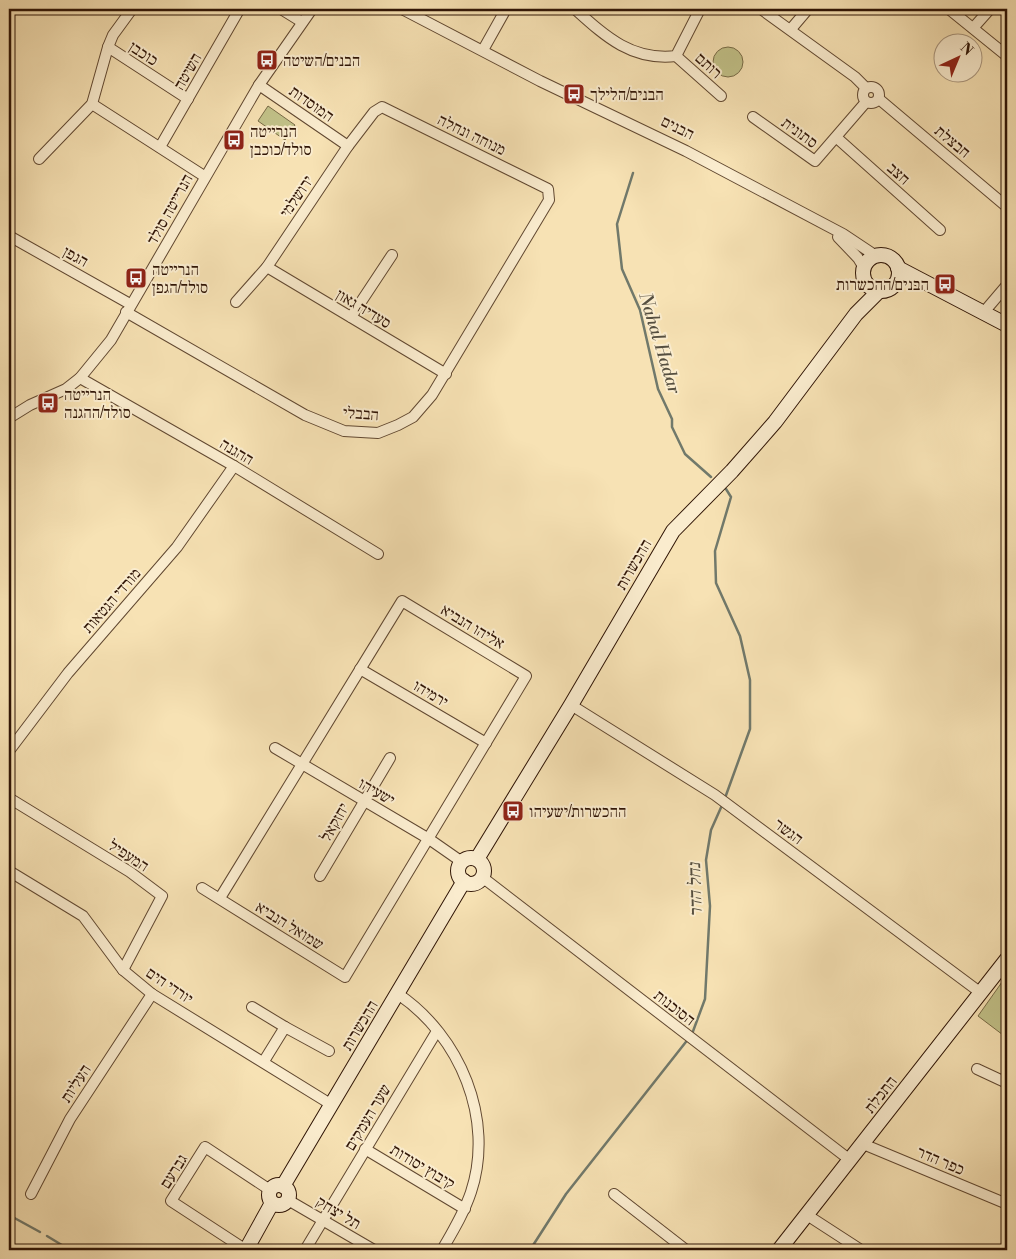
<svg xmlns="http://www.w3.org/2000/svg" width="1016" height="1259" viewBox="0 0 1016 1259" font-family="'Libre Bodoni','Frank Ruhl Libre',serif">
  <rect width="100%" height="100%" fill="#f7e2b4"/>
  <filter id="stains"><feTurbulence type="fractalNoise" baseFrequency=".004" numOctaves="4"/><feColorMatrix values="0 0 0 0 .2 0 0 0 0 .09 0 0 0 0 .02 0 0 0 .5 -.17"/></filter>
  <radialGradient id="worn" r=".72"><stop offset=".6" stop-color="#630" stop-opacity="0"/><stop offset="1" stop-color="#630" stop-opacity=".3"/></radialGradient>
  <g fill="#c2c289" stroke="#786b47">
    <circle cx="728" cy="62" r="15"/>
    <polygon points="268,106 295,125 285,140 258,121"/>
    <polygon points="1007,975 1007,1038 978,1016"/>
  </g>
  <g fill="none" stroke-linecap="round" stroke-linejoin="round">
    <g stroke="#71796b" stroke-width="2.5">
      <polyline points="633,173 617,224 622,269 640,310 658,389 672,419 672,427 685,454 711,477"/>
      <polyline points="725,798 750,729 750,680 740,636 716,583 715,551 731,497 726,489"/>
      <polyline points="692,1034 705,999 710,906 706,860 711,830 723,803"/>
      <polyline points="9,1215 40,1232"/>
      <polyline points="47,1236 70,1250"/>
      <polyline points="530,1250 566,1194 689,1038"/>
    </g>
    <g stroke="#614831" stroke-width="12">
      <g id="street">
        <polyline points="281,9 302,22"/>
        <polyline points="402,9 540,81 686,151 843,234 876,256"/>
        <path d="M575,9C606,37 632,61 676,56L700,9"/>
        <polyline points="761,9 855,77 866,88"/>
        <polyline points="949,9 1007,56"/>
        <polyline points="974,27 990,9"/>
        <polyline points="791,29 808,9"/>
        <polyline points="108,47 113,35 132,9"/>
        <polyline points="483,50 506,9"/>
        <polyline points="676,56 721,96"/>
        <polyline points="259,85 348,146"/>
        <circle cx="871" cy="95" r="8"/>
        <polyline points="879,99 1007,207"/>
        <polyline points="92,104 204,176"/>
        <polyline points="753,117 815,161 866,102"/>
        <polyline points="837,138 940,230"/>
        <polyline points="160,147 239,10"/>
        <polyline points="39,159 92,104 108,47 188,99"/>
        <polyline points="838,237 858,258 864,268"/>
        <polyline points="9,239 11,237 130,304"/>
        <polyline points="267,267 446,374"/>
        <polyline points="126,312 305,415 344,431 378,433 398,425 413,417 432,395 549,200 548,189 382,107 374,112 348,146 267,267 236,302"/>
        <polyline points="984,312 1007,285"/>
        <polyline points="351,317 392,255"/>
        <polyline points="80,378 234,466 378,554"/>
        <polyline points="9,418 30,405 66,389 80,378 111,340 259,85 312,9"/>
        <polyline points="360,669 486,743"/>
        <polyline points="571,705 715,795 981,993"/>
        <polyline points="275,748 429,839 462,862"/>
        <polyline points="9,751 68,673 177,547 234,466"/>
        <polyline points="9,798 130,872 162,896 123,970"/>
        <polyline points="9,871 83,916 123,970 152,994 332,1105"/>
        <polyline points="320,876 390,758"/>
        <polyline points="482,877 850,1160"/>
        <polyline points="202,888 345,977 526,676 402,601 220,898"/>
        <path d="M398,994C460,1036 495,1119 471,1192C464,1213 453,1231 442,1250"/>
        <polyline points="252,1007 285,1027"/>
        <polyline points="264,1061 285,1027 329,1051"/>
        <polyline points="977,1069 1007,1083"/>
        <polyline points="863,1144 1007,1204"/>
        <polyline points="365,1149 465,1209"/>
        <polyline points="31,1194 70,1119 152,994"/>
        <polyline points="614,1194 686,1250"/>
        <polyline points="288,1200 374,1250"/>
        <polyline points="807,1215 861,1250"/>
        <polyline points="246,1250 171,1201 205,1147 270,1190"/>
        <polyline points="305,1250 437,1031"/>
      </g>
    </g>
    <g stroke="#2f1405" stroke-width="16">
      <g id="secondary">
        <circle cx="881" cy="273" r="18"/>
        <polyline points="898,268 1007,325"/>
        <circle cx="471" cy="871" r="13"/>
        <polyline points="477,859 571,705 673,531 732,471 775,422 856,314 880,290"/>
        <circle cx="279" cy="1195" r="10"/>
        <polyline points="283,1186 464,881"/>
        <polyline points="246,1250 272,1203"/>
        <polyline points="779,1250 1007,959"/>
      </g>
    </g>
    <use href="#street" stroke="#faecce" stroke-width="10"/>
    <use href="#secondary" stroke="#faecce" stroke-width="14"/>
  </g>
  <defs>
    <g id="bus-square" transform="scale(1.125)"><rect x="-9" y="-9" width="18" height="18" rx="4" fill="#8f2418" stroke="#faecce"/><path d="M-5-6H5V4H4V6H2V4H-2V6H-4V4H-5ZM-3.5-4V0h7V-4ZM-3.5 1.2v1.5H-2V1.2ZM2 1.2v1.5H3.5V1.2Z" fill="#fff"/></g>
  </defs>
  <g fill-rule="evenodd">
    <use href="#bus-square" x="267" y="60"/>
    <use href="#bus-square" x="574" y="94"/>
    <use href="#bus-square" x="234" y="140"/>
    <use href="#bus-square" x="136" y="278"/>
    <use href="#bus-square" x="945" y="284"/>
    <use href="#bus-square" x="48" y="403"/>
    <use href="#bus-square" x="513" y="811"/>
  </g>
  <g text-anchor="middle" stroke-width="4" stroke-linejoin="round" paint-order="stroke">
    <g font-size="16" fill="#2f1405" stroke="#faecce">
      <text transform="translate(144 53) rotate(33)" y="6">כוכבן</text>
      <text transform="translate(709 65) rotate(42)" y="6">רותם</text>
      <text transform="translate(187 71) rotate(-60)" y="6">השיטה</text>
      <text transform="translate(312 103) rotate(35)" y="6">המוסדות</text>
      <text transform="translate(678 127) rotate(26)" y="6">הבנים</text>
      <text transform="translate(800 132) rotate(36)" y="6">סתונית</text>
      <text transform="translate(472 134) rotate(26)" y="6">מנוחה ונחלה</text>
      <text transform="translate(953 141) rotate(40)" y="6">חבצלת</text>
      <text transform="translate(899 173) rotate(42)" y="6">חצב</text>
      <text transform="translate(296 196) rotate(-56)" y="6">ירושלמי</text>
      <text transform="translate(169 209) rotate(-61)" y="6">הנרייטה סולד</text>
      <text transform="translate(76 256) rotate(29)" y="6">הגפן</text>
      <text transform="translate(364 308) rotate(31)" y="6">סעדיה גאון</text>
      <text transform="translate(361 413) rotate(4)" y="6">הבבלי</text>
      <text transform="translate(237 451) rotate(31)" y="6">ההגנה</text>
      <text transform="translate(633 564) rotate(-60)" y="6">ההכשרות</text>
      <text transform="translate(111 600) rotate(-49)" y="6">מורדי הגטאות</text>
      <text transform="translate(473 626) rotate(31)" y="6">אליהו הנביא</text>
      <text transform="translate(431 693) rotate(31)" y="6">ירמיהו</text>
      <text transform="translate(377 791) rotate(30)" y="6">ישעיהו</text>
      <text transform="translate(334 822) rotate(-60)" y="6">יחזקאל</text>
      <text transform="translate(789 831) rotate(37)" y="6">הגשר</text>
      <text transform="translate(129 855) rotate(33)" y="6">המעפיל</text>
      <text transform="translate(290 925) rotate(32)" y="6">שמואל הנביא</text>
      <text transform="translate(170 985) rotate(34)" y="6">יורדי הים</text>
      <text transform="translate(675 1007) rotate(38)" y="6">הסוכנות</text>
      <text transform="translate(359 1025) rotate(-59)" y="6">ההכשרות</text>
      <text transform="translate(75 1083) rotate(-57)" y="6">העליות</text>
      <text transform="translate(880 1094) rotate(-52)" y="6">התכלת</text>
      <text transform="translate(367 1117) rotate(-59)" y="6">שער העמקים</text>
      <text transform="translate(941 1160) rotate(23)" y="6">כפר הדר</text>
      <text transform="translate(423 1166) rotate(31)" y="6">קיבוץ יסודות</text>
      <text transform="translate(173 1171) rotate(-58)" y="6">גברעם</text>
      <text transform="translate(339 1212) rotate(31)" y="6">תל יצחק</text>
    </g>
    <g font-size="16" fill="#2f1405" stroke="#faecce" text-anchor="start">
      <text x="283" y="66">הבנים/השיטה</text>
      <text x="590" y="100">הבנים/הלילך</text>
      <text x="250" y="137">הנרייטה<tspan x="250" dy="18">סולד/כוכבן</tspan></text>
      <text x="152" y="275">הנרייטה<tspan x="152" dy="18">סולד/הגפן</tspan></text>
      <text x="929" y="290" text-anchor="end">הבנים/ההכשרות</text>
      <text x="64" y="400">הנרייטה<tspan x="64" dy="18">סולד/ההגנה</tspan></text>
      <text x="529" y="817">ההכשרות/ישעיהו</text>
    </g>
    <g font-size="18" font-style="italic" fill="#564f40" stroke="#faecce">
      <text transform="translate(660 343) rotate(73)" y="6">Nahal Hadar</text>
      <text transform="translate(695 890) rotate(-92)" y="6">נחל הדר</text>
    </g>
  </g>
  <rect width="1016" height="1259" fill="none" stroke="#f7e2b4" stroke-width="30"/>
  <rect x="10" y="10" width="996" height="1239" fill="none" stroke="#2f1405" stroke-width="2.5"/>
  <rect x="15" y="15" width="986" height="1229" fill="none" stroke="#2f1405"/>
  <g transform="translate(958 58) rotate(44)"><circle r="24" fill="#faecce" stroke="#a9967e"/>
  <path d="M0-4L9 19L0 12L-9 19Z" fill="#8f2418"/>
  <text y="-8" font-size="14" font-weight="bold" text-anchor="middle" fill="#2f1405">N</text>
  </g>
  <rect width="100%" height="100%" filter="url(#stains)"/>
  <rect width="100%" height="100%" fill="url(#worn)"/>
</svg>
